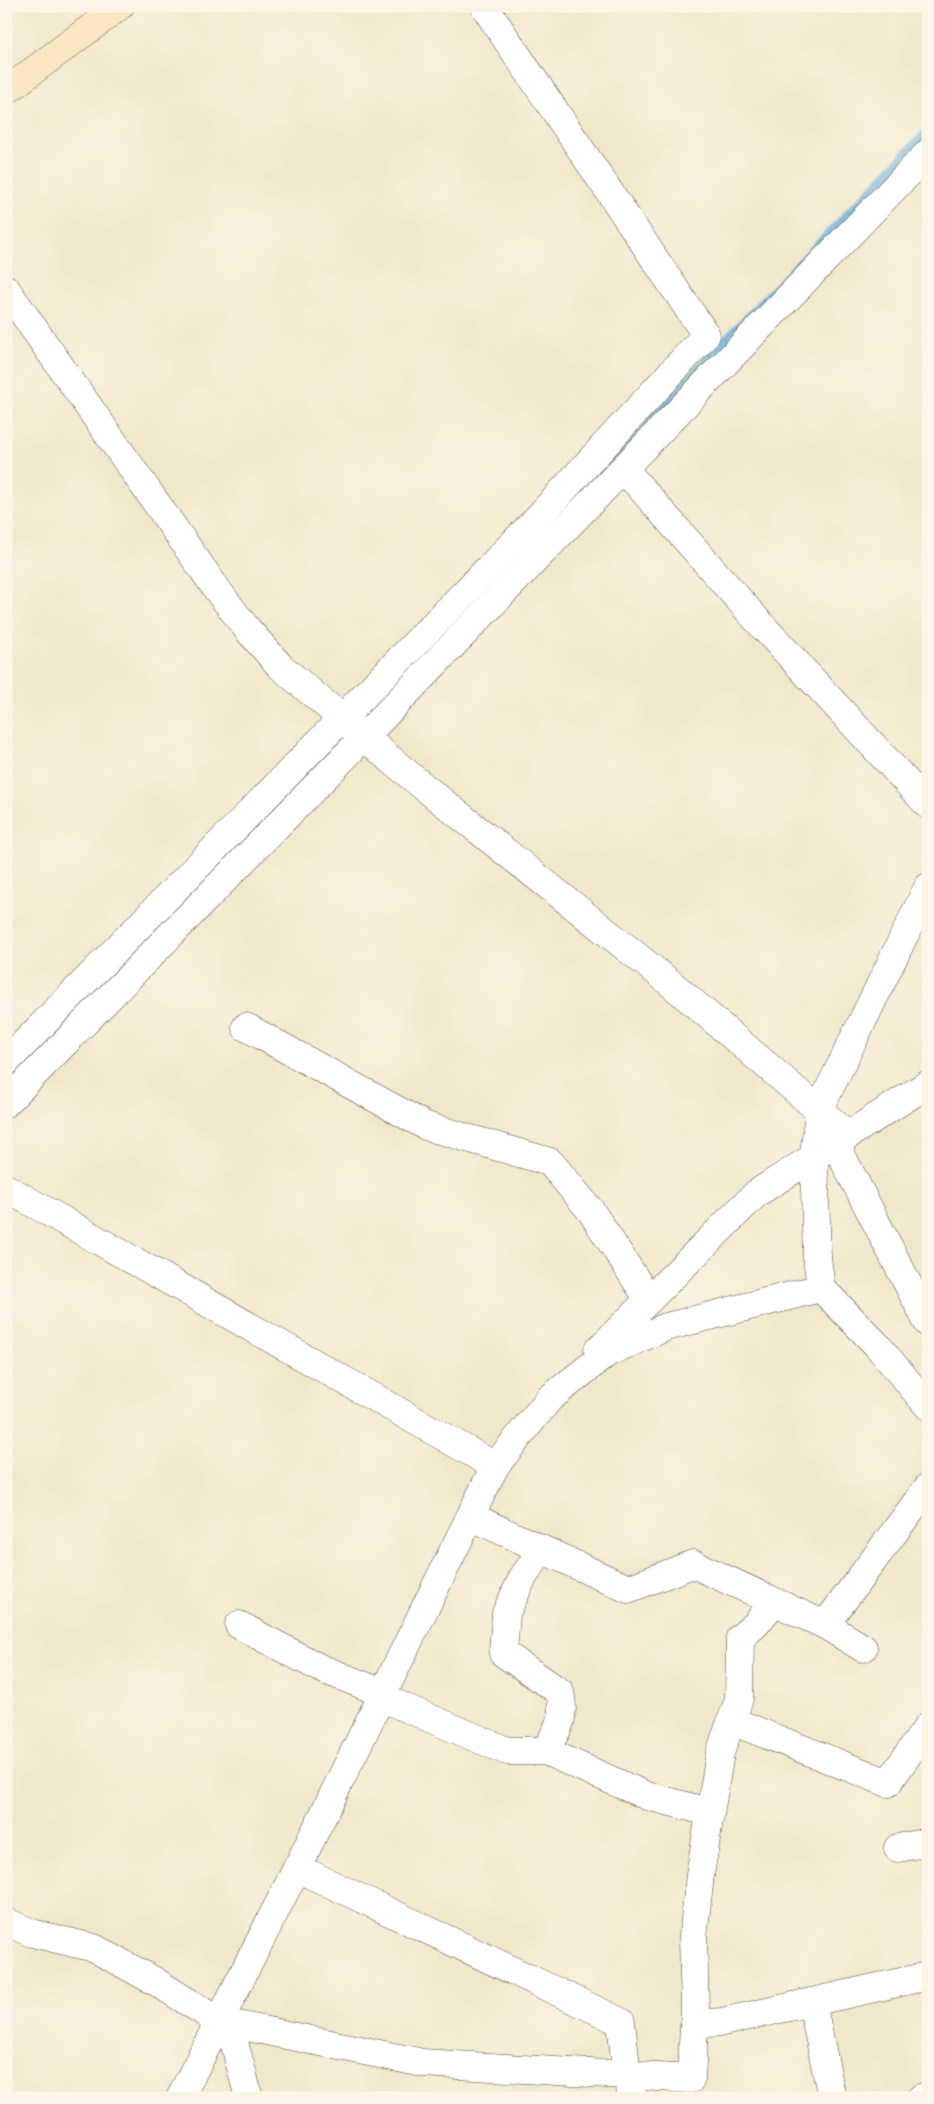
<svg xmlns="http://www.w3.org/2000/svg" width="934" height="2104" viewBox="0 0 934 2104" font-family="Alegreya,serif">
  <rect width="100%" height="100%" fill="#fcf5e5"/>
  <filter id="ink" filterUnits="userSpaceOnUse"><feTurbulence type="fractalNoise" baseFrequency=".02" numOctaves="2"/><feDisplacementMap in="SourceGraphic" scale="10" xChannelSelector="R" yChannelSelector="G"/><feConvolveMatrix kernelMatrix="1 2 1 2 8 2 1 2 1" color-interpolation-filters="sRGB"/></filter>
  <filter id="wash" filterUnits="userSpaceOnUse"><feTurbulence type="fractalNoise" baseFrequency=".0096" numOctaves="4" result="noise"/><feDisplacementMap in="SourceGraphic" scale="20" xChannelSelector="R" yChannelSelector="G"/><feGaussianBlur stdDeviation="1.12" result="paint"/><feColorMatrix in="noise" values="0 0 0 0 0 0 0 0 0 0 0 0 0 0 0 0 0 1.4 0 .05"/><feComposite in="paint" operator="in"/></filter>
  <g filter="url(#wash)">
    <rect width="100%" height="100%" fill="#f1e8cc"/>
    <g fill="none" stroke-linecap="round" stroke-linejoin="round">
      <g stroke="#63acda" stroke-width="10">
        <polyline points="616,458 634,435 928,132"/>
        <polyline points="219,864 353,728"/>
        <polyline points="19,1070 113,972"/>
      </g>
    </g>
  </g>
  <g filter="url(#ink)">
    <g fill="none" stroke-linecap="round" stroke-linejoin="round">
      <g stroke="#564638" stroke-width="29">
        <g id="street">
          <polyline points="6,289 218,591 248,630 280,666 414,779 668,981 848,1135"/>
          <polyline points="624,469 756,619 928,805"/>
          <polyline points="928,887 819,1110 814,1156 817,1257 821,1288 876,1344 928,1406"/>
          <polyline points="246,1027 426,1126 550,1162 591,1211 649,1300"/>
          <polyline points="6,1062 530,526 706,335 484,6"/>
          <polyline points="6,1103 364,737 928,153"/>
          <polyline points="835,1143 928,1323"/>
          <polyline points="6,1188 495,1466"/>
          <polyline points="598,1350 757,1193 928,1084"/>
          <polyline points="472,1517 628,1589 693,1564 825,1625 863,1648"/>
          <path d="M541,1551L523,1577L506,1613L503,1653L560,1692C566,1718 558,1729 545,1751"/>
          <polyline points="239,1625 320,1668 383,1693"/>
          <polyline points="825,1625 928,1487"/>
          <polyline points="380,1697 507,1751 545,1751 647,1796 709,1812"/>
          <polyline points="732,1721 888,1783 928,1726"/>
          <polyline points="898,1848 928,1842"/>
          <polyline points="297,1868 621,2022 627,2076 633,2098"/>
          <polyline points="6,1922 32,1933 94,1948 158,1983 218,2021 423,2063 691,2079 695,2010 693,1937 700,1875 720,1753 739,1699 740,1638 756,1624 774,1602"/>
          <polyline points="812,2002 832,2098"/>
          <polyline points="229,2023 249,2098"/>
          <polyline points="694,2024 722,2022 928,1976"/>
          <polyline points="180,2098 297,1868 495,1466 550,1398 607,1353 666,1327 821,1288"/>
          <polyline points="921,2098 928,2096"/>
        </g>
      </g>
      <g stroke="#564638" stroke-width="29">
        <polyline id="secondary" points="6,91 120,6"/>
      </g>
      <use href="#street" stroke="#fff" stroke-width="28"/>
      <use href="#secondary" stroke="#f9e7c3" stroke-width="28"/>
    </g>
  </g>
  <rect width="934" height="2104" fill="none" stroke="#fcf5e5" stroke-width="25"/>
</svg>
